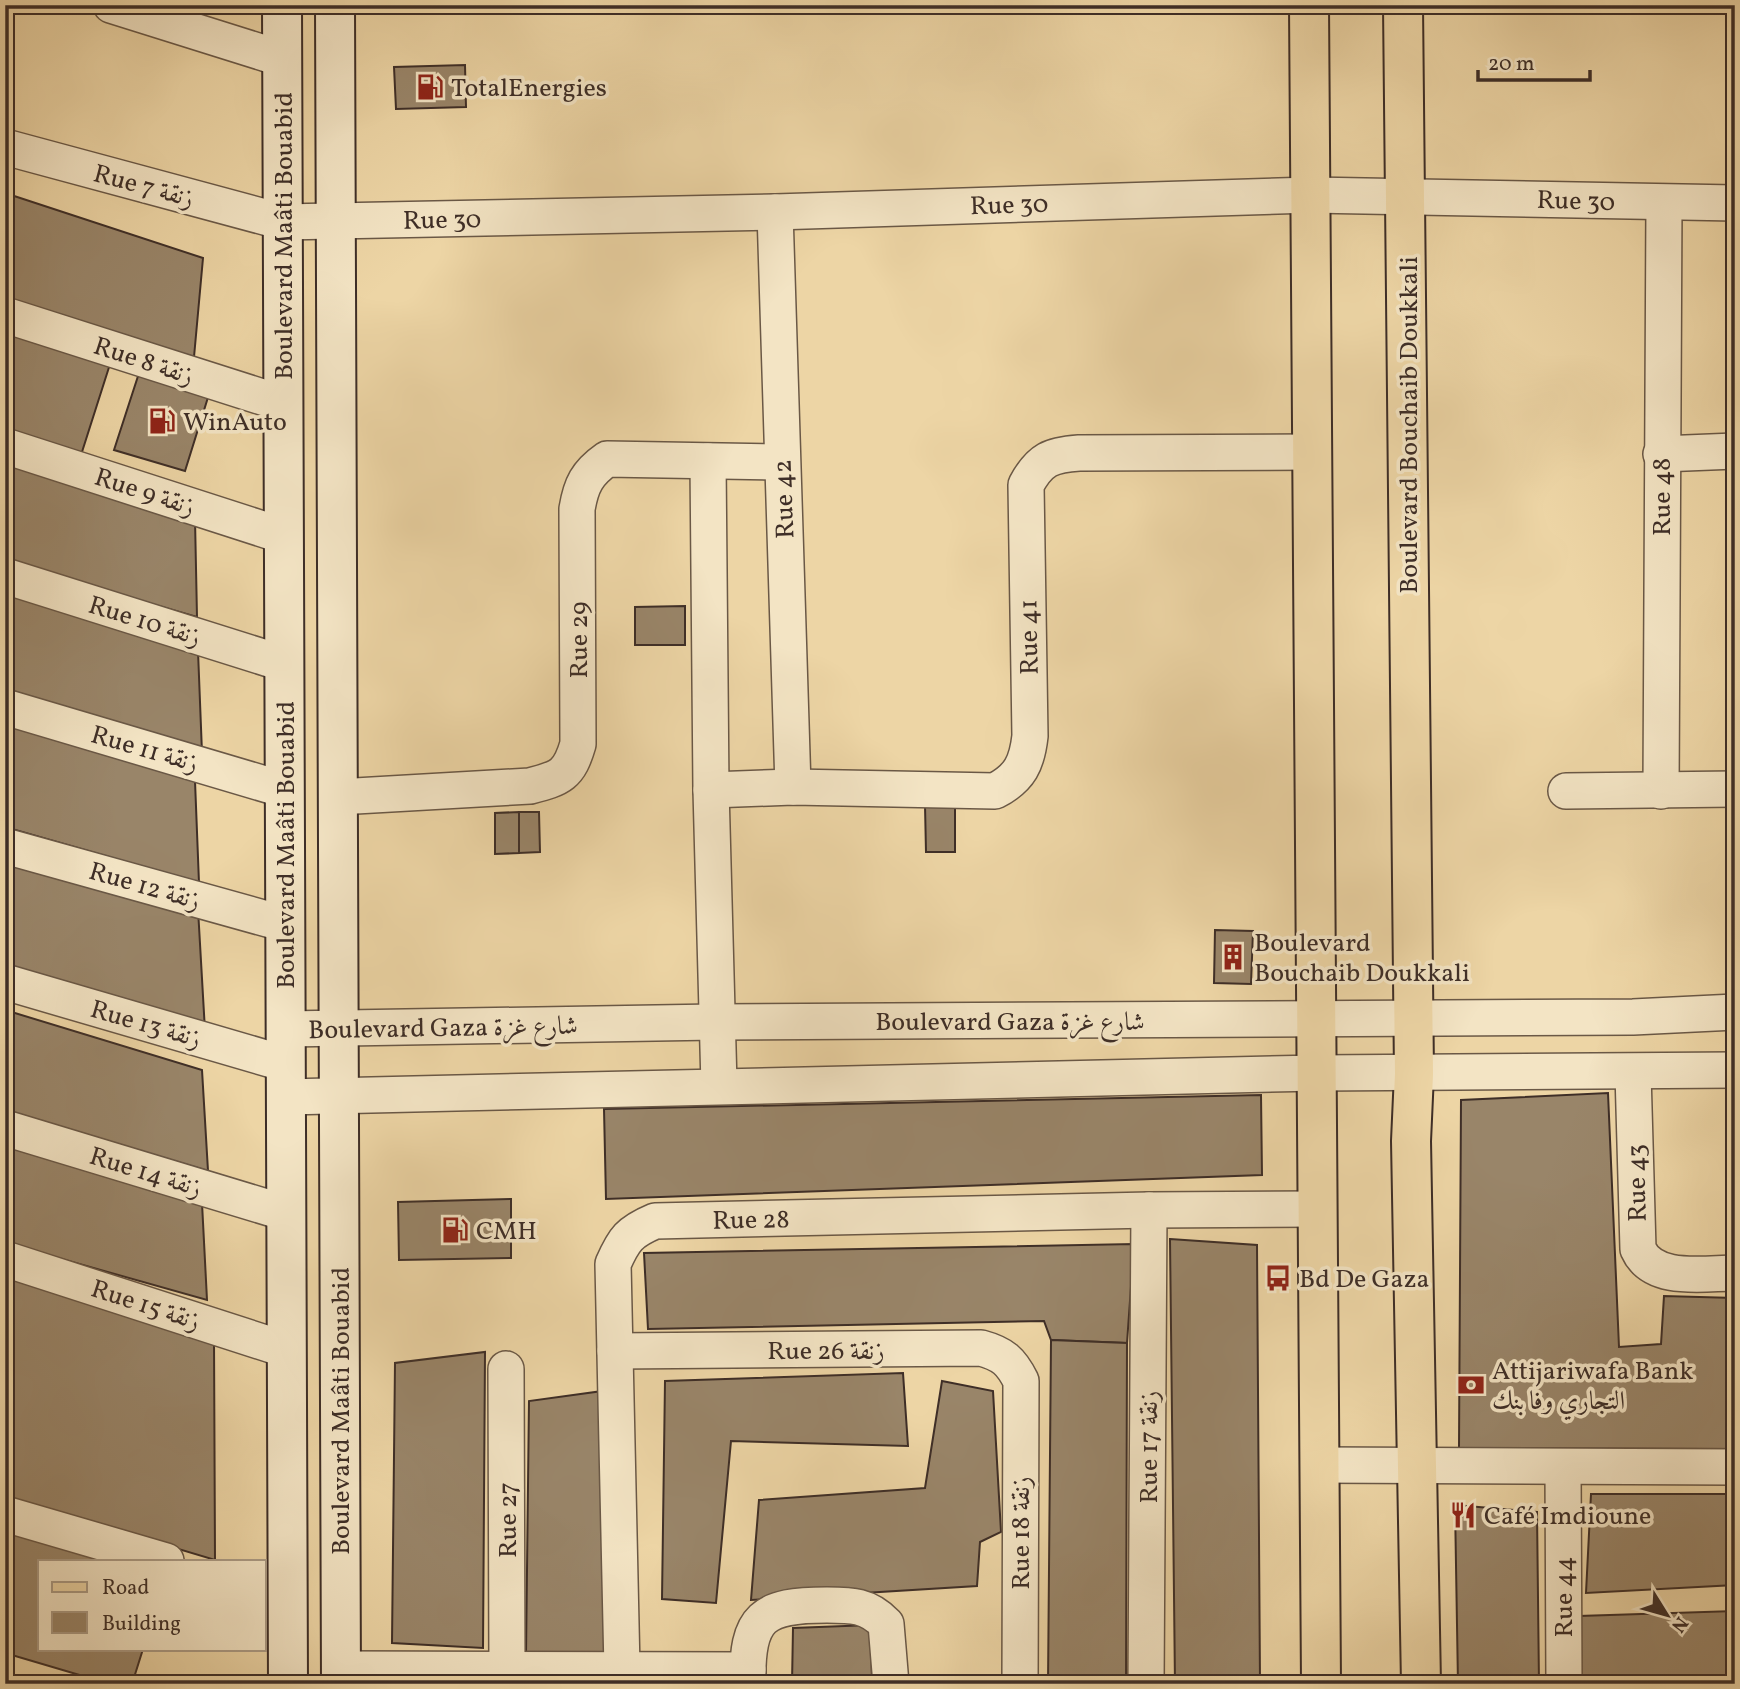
<svg xmlns="http://www.w3.org/2000/svg" width="1740" height="1689" viewBox="0 0 1740 1689" font-family="Vollkorn,Amiri,serif">
  <rect width="100%" height="100%" fill="#edd5a5"/>
  <filter id="stains"><feTurbulence type="fractalNoise" baseFrequency=".00286" numOctaves="4"/><feColorMatrix values="0 0 0 0 .2 0 0 0 0 .09 0 0 0 0 .02 0 0 0 .5 -.17"/></filter>
  <radialGradient id="worn" r=".72"><stop offset=".6" stop-color="#630" stop-opacity="0"/><stop offset="1" stop-color="#630" stop-opacity=".3"/></radialGradient>
  <g fill="#998569" stroke="#3e2e27" stroke-width="2">
    <polygon points="465,65 466,107 396,109 394,67"/>
    <polygon points="5,193 203,258 194,357 5,301"/>
    <polygon points="5,329 111,361 81,455 5,431"/>
    <polygon points="140,370 210,391 185,471 114,450"/>
    <polygon points="5,461 195,519 197,617 5,562"/>
    <polygon points="5,591 198,651 202,753 5,694"/>
    <polygon points="685,606 685,645 635,645 635,607"/>
    <polygon points="5,721 195,781 199,883 5,827"/>
    <polygon points="925,805 955,805 955,852 926,852"/>
    <polygon points="519,812 539,812 540,852 519,853"/>
    <polygon points="519,812 519,853 495,854 495,813"/>
    <polygon points="5,852 198,909 205,1031 5,972"/>
    <polygon points="1215,930 1253,931 1251,984 1214,983"/>
    <polygon points="5,1010 202,1070 208,1171 5,1111"/>
    <polygon points="1608,1093 1619,1347 1661,1344 1664,1296 1735,1298 1735,1449 1459,1448 1461,1100"/>
    <polygon points="1261,1095 1262,1175 606,1199 604,1109"/>
    <polygon points="5,1140 202,1203 207,1300 5,1243"/>
    <polygon points="511,1199 511,1258 399,1260 398,1202"/>
    <polygon points="1170,1239 1257,1245 1260,1684 1175,1684"/>
    <polygon points="1134,1244 1127,1343 1051,1340 1044,1321 648,1329 644,1253"/>
    <polygon points="5,1271 214,1339 215,1560 5,1497"/>
    <polygon points="1051,1340 1127,1343 1126,1684 1048,1684"/>
    <polygon points="485,1352 483,1648 392,1643 395,1363"/>
    <polygon points="903,1373 908,1446 731,1441 716,1603 662,1599 665,1381"/>
    <polygon points="942,1381 993,1391 1001,1532 980,1542 977,1586 751,1600 759,1500 925,1488"/>
    <polygon points="610,1390 615,1664 526,1655 529,1401"/>
    <polygon points="1591,1494 1735,1494 1735,1585 1586,1593"/>
    <polygon points="1455,1505 1537,1512 1539,1684 1458,1684"/>
    <polygon points="5,1521 141,1561 40,1561 40,1649 143,1649 132,1684 110,1684 5,1653"/>
    <polygon points="1735,1611 1735,1684 1581,1684 1579,1616"/>
    <polygon points="871,1625 872,1684 792,1684 793,1628"/>
  </g>
  <g fill="none" stroke-linecap="round" stroke-linejoin="round">
    <g stroke="#6a5846" stroke-width="38">
      <g id="street">
        <polyline points="111,5 283,59"/>
        <polyline points="5,147 283,222 775,212 1311,195 1735,203"/>
        <polyline points="775,212 793,787"/>
        <polyline points="5,315 284,404"/>
        <polyline points="5,446 284,536"/>
        <polyline points="1661,454 1735,451"/>
        <polyline points="708,461 711,790 719,1085"/>
        <polyline points="5,576 285,664"/>
        <polyline points="5,707 285,790"/>
        <path d="M711,790L793,787L995,791C1020,778 1027,763 1030,736L1026,485C1040,459 1051,455 1079,453L1312,452"/>
        <polyline points="1566,791 1735,789"/>
        <polyline points="1661,791 1664,203"/>
        <path d="M338,797L530,786C561,778 569,775 578,744L577,509C581,485 587,473 607,459L781,462"/>
        <polyline points="5,846 285,924"/>
        <polyline points="5,982 286,1064"/>
        <polyline points="286,1029 715,1022 1633,1017 1735,1012"/>
        <path d="M1633,1073L1638,1249C1653,1283 1704,1273 1735,1273"/>
        <polyline points="286,1097 1318,1073 1735,1070"/>
        <polyline points="5,1128 286,1213"/>
        <polyline points="5,1259 287,1350"/>
        <path d="M615,1351L981,1348C1003,1354 1011,1361 1021,1381L1020,1684"/>
        <polyline points="506,1369 507,1671"/>
        <polyline points="1319,1465 1735,1467"/>
        <polyline points="1563,1468 1564,1684"/>
        <polyline points="5,1514 166,1561"/>
        <polyline points="341,1669 748,1670"/>
        <path d="M622,1669L613,1264C624,1239 629,1232 655,1221L1149,1210L1316,1209"/>
        <path d="M748,1684C746,1616 763,1605 827,1605C852,1605 868,1605 886,1624L891,1684"/>
        <polyline points="1146,1684 1149,1210"/>
      </g>
    </g>
    <g stroke="#3e2e27" stroke-width="42">
      <g id="secondary">
        <polyline points="282,5 288,1684"/>
        <polyline points="335,5 341,1684"/>
      </g>
    </g>
    <g stroke="#3e2e27" stroke-width="42">
      <g id="primary">
        <polyline points="1309,5 1321,1684"/>
        <polyline points="1403,5 1414,1074 1411,1141 1421,1684"/>
      </g>
    </g>
    <use href="#street" stroke="#f3e4c4" stroke-width="35"/>
    <use href="#secondary" stroke="#f3e4c4" stroke-width="38"/>
    <use href="#primary" stroke="#edd5a5" stroke-width="38"/>
  </g>
  <defs>
    <g id="fuel-bare" transform="scale(2.1)"><path d="M-5.5-6h7V0h2V4h1.3V-2.5L3-4.5l.8-.8L6-3V5H2.5V1h-1V6h-7ZM-4.2-4.7v3.2H.2V-4.7Z" fill="#8f2418" stroke="#f3e4c4" stroke-width="2.5" paint-order="stroke"/></g>
    <g id="building-bare" transform="scale(2.1)"><path d="M-4-6H4V6H1V3H-1V6H-4ZM-2.5-4.3h1.7v1.8h-1.7ZM.8-4.3h1.7v1.8H.8ZM-2.5-1h1.7V.8h-1.7ZM.8-1h1.7V.8H.8Z" fill="#8f2418" stroke="#f3e4c4" stroke-width="2.5" paint-order="stroke"/></g>
    <g id="bus-bare" transform="scale(2.1)"><path d="M-5-6H5V4H4V6H2V4H-2V6H-4V4H-5ZM-3.5-4V0h7V-4ZM-3.5 1.2v1.5H-2V1.2ZM2 1.2v1.5H3.5V1.2Z" fill="#8f2418" stroke="#f3e4c4" stroke-width="2.5" paint-order="stroke"/></g>
    <g id="bank-bare" transform="scale(2.1)"><path d="M-6-4H6V4H-6ZM0-2.3a2.3 2.3 0 1 0 0 4.6a2.3 2.3 0 1 0 0-4.6Z" fill="#8f2418" stroke="#f3e4c4" stroke-width="2.5" paint-order="stroke"/></g>
    <g id="restaurant-bare" transform="scale(2.1)"><path d="M-5-6h1v4h1v-4h1v4h1v-4h1v5L-1.5 .5V6h-2V.5L-5-1ZM5-6V6H3V1.5H1.5Q1.5-4 5-6Z" fill="#8f2418" stroke="#f3e4c4" stroke-width="2.5" paint-order="stroke"/></g>
  </defs>
  <g fill-rule="evenodd">
    <use href="#fuel-bare" x="430" y="87"/>
    <use href="#fuel-bare" x="162" y="421"/>
    <use href="#building-bare" x="1233" y="957"/>
    <use href="#fuel-bare" x="455" y="1230"/>
    <use href="#bus-bare" x="1278" y="1278"/>
    <use href="#bank-bare" x="1471" y="1385"/>
    <use href="#restaurant-bare" x="1463" y="1515"/>
  </g>
  <g text-anchor="middle" stroke-width="7" stroke-linejoin="round" paint-order="stroke">
    <g font-size="26" fill="#3e2e27" stroke="#f3e4c4" text-anchor="start">
      <text x="451" y="96">TotalEnergies</text>
      <text x="183" y="430">WinAuto</text>
      <text x="1254" y="951">Boulevard<tspan x="1254" dy="30">Bouchaib Doukkali</tspan></text>
      <text x="476" y="1239">CMH</text>
      <text x="1299" y="1287">Bd De Gaza</text>
      <text x="1492" y="1379">Attijariwafa Bank<tspan x="1492" dy="30">التجاري وفا بنك</tspan></text>
      <text x="1484" y="1524">Café Imdioune</text>
    </g>
    <g font-size="26" fill="#3e2e27" stroke="#f3e4c4">
      <text transform="translate(144 185) rotate(15)" y="9">Rue 7 زنقة</text>
      <text transform="translate(1576 200) rotate(2)" y="9">Rue 30</text>
      <text transform="translate(1009 204) rotate(-2)" y="9">Rue 30</text>
      <text transform="translate(442 219) rotate(-1)" y="9">Rue 30</text>
      <text transform="translate(283 236) rotate(-90)" y="9">Boulevard Maâti Bouabid</text>
      <text transform="translate(144 360) rotate(18)" y="9">Rue 8 زنقة</text>
      <text transform="translate(1408 425) rotate(-90)" y="9">Boulevard Bouchaib Doukkali</text>
      <text transform="translate(145 491) rotate(18)" y="9">Rue 9 زنقة</text>
      <text transform="translate(1661 497) rotate(-90)" y="9">Rue 48</text>
      <text transform="translate(783 499) rotate(-92)" y="9">Rue 42</text>
      <text transform="translate(145 620) rotate(17)" y="9">Rue 10 زنقة</text>
      <text transform="translate(1028 637) rotate(-91)" y="9">Rue 41</text>
      <text transform="translate(578 640) rotate(-90)" y="9">Rue 29</text>
      <text transform="translate(145 748) rotate(16)" y="9">Rue 11 زنقة</text>
      <text transform="translate(285 845) rotate(-90)" y="9">Boulevard Maâti Bouabid</text>
      <text transform="translate(145 885) rotate(16)" y="9">Rue 12 زنقة</text>
      <text x="1010" y="1030">Boulevard Gaza شارع غزة</text>
      <text transform="translate(146 1023) rotate(16)" y="9">Rue 13 زنقة</text>
      <text transform="translate(443 1027) rotate(-1)" y="9">Boulevard Gaza شارع غزة</text>
      <text transform="translate(146 1171) rotate(17)" y="9">Rue 14 زنقة</text>
      <text transform="translate(1636 1183) rotate(-91)" y="9">Rue 43</text>
      <text transform="translate(751 1219) rotate(-1)" y="9">Rue 28</text>
      <text transform="translate(146 1304) rotate(18)" y="9">Rue 15 زنقة</text>
      <text x="826" y="1359">Rue 26 زنقة</text>
      <text transform="translate(340 1411) rotate(-90)" y="9">Boulevard Maâti Bouabid</text>
      <text transform="translate(1148 1447) rotate(-90)" y="9">Rue 17 زنقة</text>
      <text transform="translate(507 1520) rotate(-90)" y="9">Rue 27</text>
      <text transform="translate(1020 1533) rotate(-90)" y="9">Rue 18 زنقة</text>
      <text transform="translate(1563 1597) rotate(-90)" y="9">Rue 44</text>
    </g>
  </g>
  <rect width="1740" height="1689" fill="none" stroke="#edd5a5" stroke-width="28"/>
  <rect x="7" y="7" width="1726" height="1675" fill="none" stroke="#3e2e27" stroke-width="3.5"/>
  <rect x="14" y="14" width="1712" height="1661" fill="none" stroke="#3e2e27" stroke-width="2"/>
  <rect x="38" y="1560" width="228" height="91" fill="#f3e4c4" stroke="#ab9b85" stroke-width="2"/>
  <rect x="52" y="1582" width="35" height="10" fill="#edd5a5" stroke="#ab9b85" stroke-width="2"/>
  <text x="102" y="1594" font-size="21" fill="#3e2e27">Road</text>
  <rect x="52" y="1612" width="35" height="21" fill="#998569" stroke="#ab9b85" stroke-width="2"/>
  <text x="102" y="1630" font-size="21" fill="#3e2e27">Building</text>
  <g transform="translate(1667 1615) rotate(127)" stroke="#f3e4c4" stroke-width="5" paint-order="stroke">
  <path d="M0-5L12 26L0 18L-12 26Z" fill="#3e2e27"/>
  <text y="-10" font-size="19" font-weight="bold" text-anchor="middle" fill="#3e2e27">N</text>
  </g>
  <path d="M1478 70v10h112v-10" fill="none" stroke="#3e2e27" stroke-width="3.5"/>
  <text x="1488" y="70" font-size="21" fill="#3e2e27" stroke="#f3e4c4" stroke-width="5" paint-order="stroke">20 m</text>
  <rect width="100%" height="100%" filter="url(#stains)"/>
  <rect width="100%" height="100%" fill="url(#worn)"/>
</svg>
